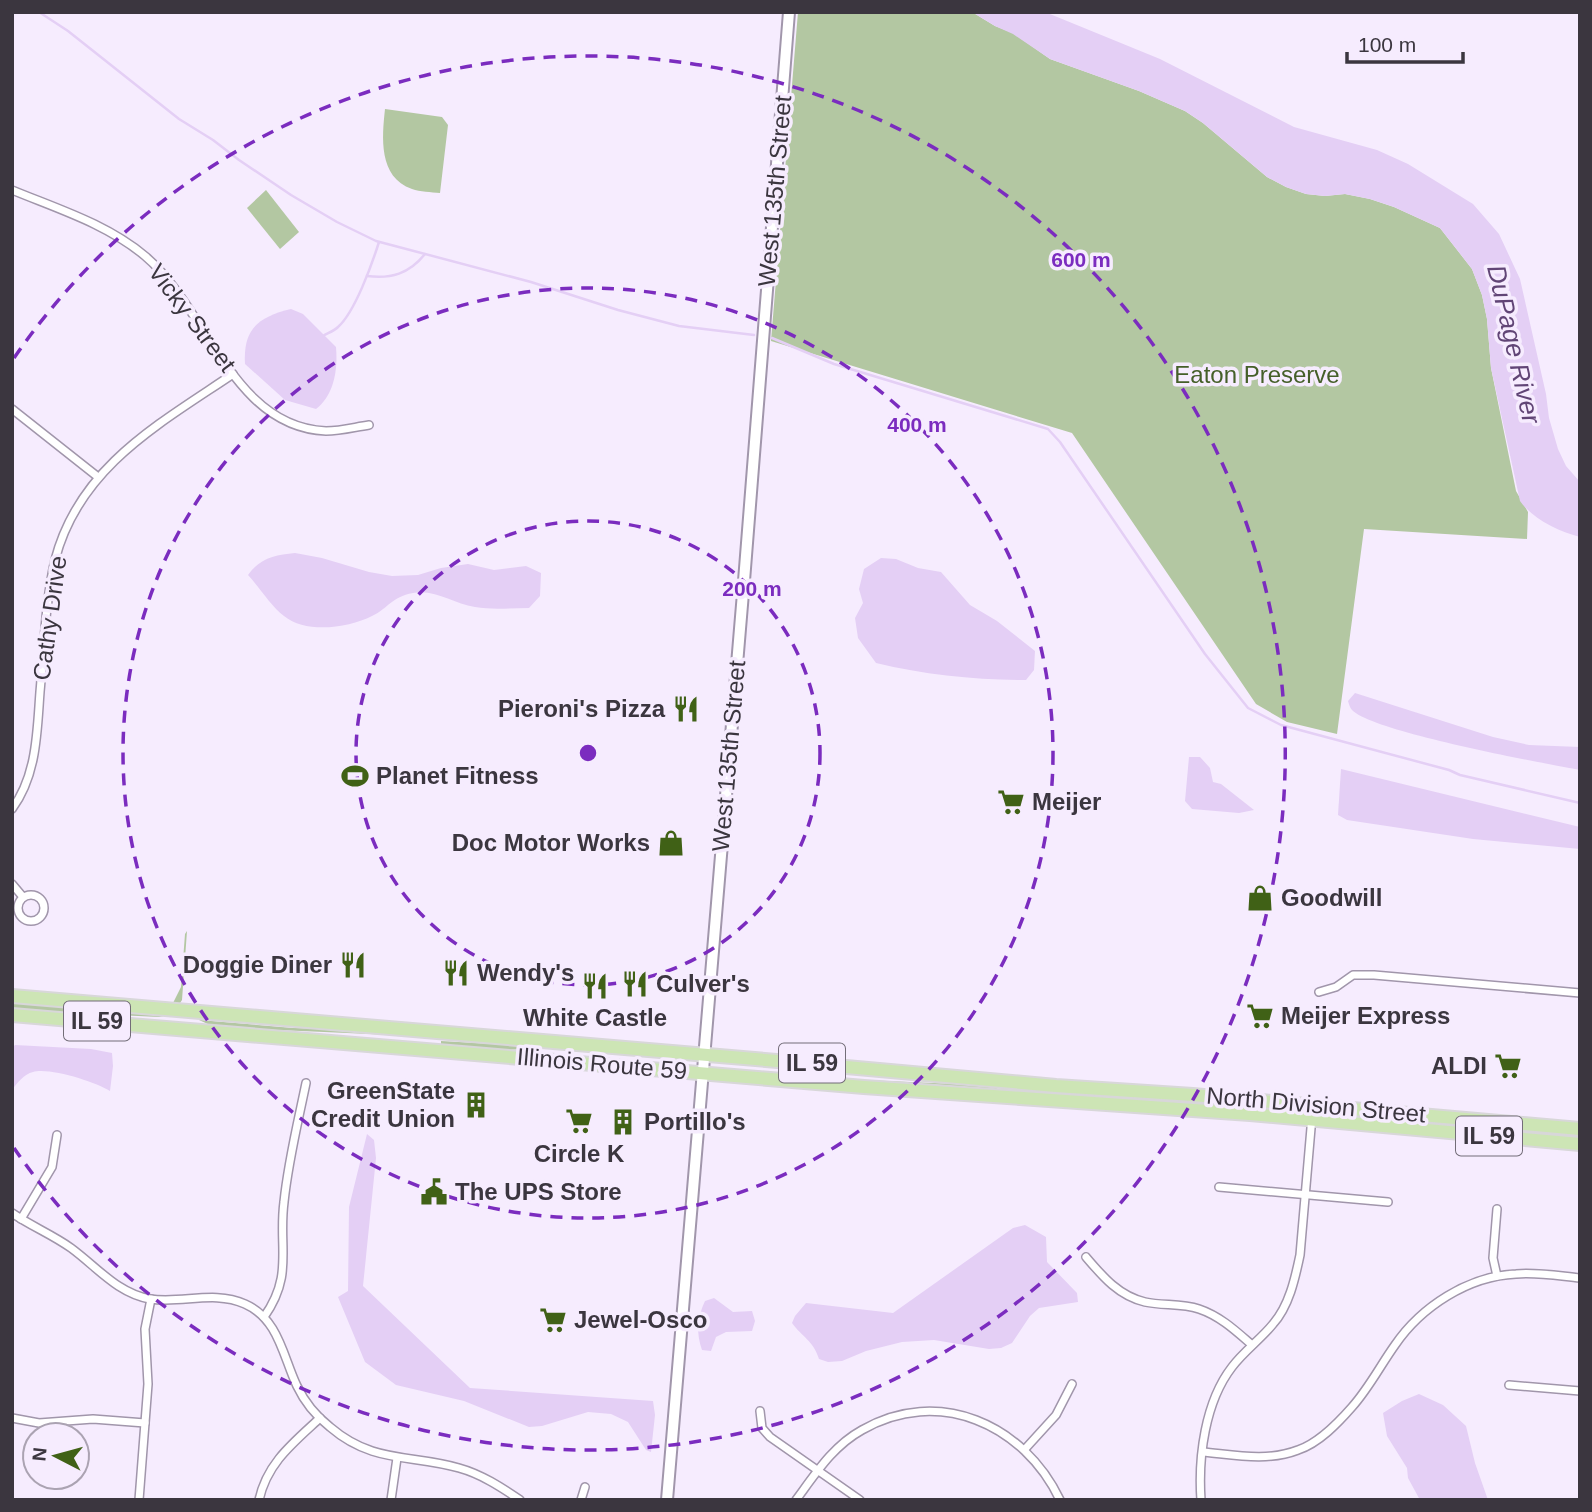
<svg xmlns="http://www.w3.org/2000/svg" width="1592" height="1512" viewBox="0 0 1592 1512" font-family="Arial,sans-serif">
  <rect width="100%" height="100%" fill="#f6ecfe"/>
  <g fill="#b3c7a2">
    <polygon points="798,12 972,12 995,26 1013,33 1050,59 1139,91 1185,111 1203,123 1267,177 1286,187 1306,194 1325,196 1345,194 1370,199 1394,207 1440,228 1472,269 1482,295 1487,319 1491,368 1516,491 1528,512 1527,539 1364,529 1337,734 1287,722 1256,704 1072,433 771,341"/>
    <path d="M385,109L442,117L448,125L440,193C431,192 420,192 412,189C378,177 382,137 385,109Z"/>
    <polygon points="266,190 299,232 280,249 247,208"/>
    <polygon points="187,931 182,1000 180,1003 173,1003 181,987 185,934"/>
    <polygon points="12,1002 169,1015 159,1017 12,1010"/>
    <polygon points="199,1020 293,1028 365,1030 393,1035 255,1029 210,1025"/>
    <polygon points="441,1041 563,1048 499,1050 444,1045 441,1045"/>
    <polygon points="842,1079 1001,1086 991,1092"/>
  </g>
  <g fill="#e4cff5">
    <path d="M972,12H1045L1160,59L1294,127L1377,150L1408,164L1473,204L1499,234L1520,279L1546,394L1549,418L1558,449L1566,466L1580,482V537C1557,531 1533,519 1520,501L1491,368L1487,319L1482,295L1472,269L1440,228L1394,207L1370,199L1345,194L1325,196L1306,194L1286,187L1267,177L1203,123L1185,111L1139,91L1050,59L1013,34L995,26Z"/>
    <path d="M291,309L303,314L336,347C338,370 334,395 316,409L285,400L245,364C243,329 258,317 291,309Z"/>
    <path d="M295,553L322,558L369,572L392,576L418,575L441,568L468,564L494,570L526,566L541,573L540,596L529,608C511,608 492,610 475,607C453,604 436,589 413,593C391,597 389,608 372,616C348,628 306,634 284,616C271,606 260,588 248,575C260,558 275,555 295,553Z"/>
    <path d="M881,558L896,559L918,568L941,572L970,605L997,621L1035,651L1034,670L1026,680C976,680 925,675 876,663L858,638L855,618L863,603L859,589L864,569Z"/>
    <path d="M1355,693L1493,737L1529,745L1580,747V770C1542,763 1373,732 1352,710C1350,708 1349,704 1348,701Z"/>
    <polygon points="1189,757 1200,757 1210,768 1213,782 1221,784 1254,810 1239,813 1192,809 1185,801"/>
    <polygon points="1341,769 1580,827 1580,849 1473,839 1347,820 1338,815"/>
    <path d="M15,1045L91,1049L112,1053L113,1066L110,1091C96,1082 49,1067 33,1072C24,1074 17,1083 12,1090V1048Z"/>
    <polygon points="367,1134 374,1140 376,1158 363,1286 470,1388 653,1401 655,1415 651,1452 646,1450 628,1422 611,1414 588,1412 542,1426 529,1427 464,1401 396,1385 365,1362 338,1297 348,1291 349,1207"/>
    <path d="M1025,1225L1046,1237L1047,1262L1077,1293L1078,1302L1039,1308L1030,1316L1012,1343L1001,1348L989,1349L934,1340L902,1342L866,1351L842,1361L828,1362L819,1359C813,1340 802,1337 792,1323L795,1316L806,1303L893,1313L1013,1228Z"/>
    <path d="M714,1298L733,1312L752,1311L755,1321L752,1331L726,1332L716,1337L711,1351L702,1350C696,1333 697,1318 705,1301Z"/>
    <polygon points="1419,1394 1443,1405 1466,1426 1475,1463 1488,1500 1420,1500 1408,1478 1407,1468 1387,1436 1383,1413 1402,1401"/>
  </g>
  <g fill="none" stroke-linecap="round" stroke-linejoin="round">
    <g stroke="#e4cff5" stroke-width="2.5">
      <polyline points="39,12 68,31 179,119 213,140 239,160 291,195 337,222 376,241 531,282 618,310 679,326 754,335"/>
      <path d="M367,276C391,279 409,274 425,254"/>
      <path d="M323,336C328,333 334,331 338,327C355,312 372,264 379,242"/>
      <polyline points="772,338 834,364 1048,429 1060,442 1205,654 1248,708 1281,725 1449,770 1460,775 1580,803"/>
    </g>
    <g stroke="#a196ab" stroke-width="10">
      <g id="street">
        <path d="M12,190C58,209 107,224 145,256C208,309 232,427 326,431C341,431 355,427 369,425"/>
        <polyline points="12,409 98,477"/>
        <path d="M12,809C37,775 37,732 40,692C44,648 45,603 55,560C79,467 159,424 233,374"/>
        <polyline points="12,884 23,897"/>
        <circle cx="31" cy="908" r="13"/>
        <polyline points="1319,992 1336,987 1353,975 1374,975 1580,993"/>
        <polyline points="1219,1187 1388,1202"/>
        <polyline points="1497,1209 1493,1258 1497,1276"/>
        <path d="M12,1213C31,1226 53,1235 71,1248C97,1267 117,1293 150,1299C182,1304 214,1290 245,1304C279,1319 283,1357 297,1386C305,1403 316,1416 330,1427C373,1464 411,1454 459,1468C481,1474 501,1487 520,1500"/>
        <polyline points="21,1219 52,1167 57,1135"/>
        <path d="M1086,1257C1103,1277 1119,1296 1145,1302C1163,1306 1181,1303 1199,1309C1220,1316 1236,1331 1252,1345"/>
        <path d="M264,1317C294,1275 278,1247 284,1202C288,1162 298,1122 306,1083"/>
        <polyline points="1509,1385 1580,1391"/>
        <polyline points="760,1411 762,1428 770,1437 860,1500"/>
        <polyline points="12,1418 39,1423 93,1419 145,1423"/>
        <polyline points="1025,1449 1056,1415 1072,1384"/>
        <path d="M1203,1452C1235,1455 1267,1462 1298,1450C1319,1443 1338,1423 1352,1407C1369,1388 1380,1366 1395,1345C1421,1307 1468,1276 1516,1274C1537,1272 1559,1276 1580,1278"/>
        <polyline points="139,1500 148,1384 145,1329 151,1299"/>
        <path d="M259,1500C267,1463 293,1443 320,1418"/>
        <polyline points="391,1500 397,1458"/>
        <polyline points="581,1500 585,1487"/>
        <path d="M796,1500C816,1473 833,1446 862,1430C938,1386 1024,1424 1060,1500"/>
        <path d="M1201,1500C1198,1457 1205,1402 1232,1367C1244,1351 1261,1339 1273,1324C1289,1306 1295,1279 1300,1255L1313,1105"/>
      </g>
    </g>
    <g stroke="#a196ab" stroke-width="14">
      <polyline id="secondary" points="667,1500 744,581 789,12"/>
    </g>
    <g stroke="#d8d7d9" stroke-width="16">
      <g id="primary">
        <polyline points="12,996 813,1064 1056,1086 1193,1095 1580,1129"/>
        <polyline points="12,1015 864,1087 1250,1114 1580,1144"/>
      </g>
    </g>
    <use href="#street" stroke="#fff" stroke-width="7"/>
    <use href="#secondary" stroke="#fff" stroke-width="10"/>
    <use href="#primary" stroke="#cde5b5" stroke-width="12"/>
  </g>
  <g fill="none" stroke="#7b2cbf" stroke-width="3.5" stroke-dasharray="12 9">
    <circle cx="588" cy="753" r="232"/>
    <circle cx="588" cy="753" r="465"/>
    <path d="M14 358A697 697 0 1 1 14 1148"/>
  </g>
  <defs>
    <g id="restaurant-bare" transform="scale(2.1)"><path d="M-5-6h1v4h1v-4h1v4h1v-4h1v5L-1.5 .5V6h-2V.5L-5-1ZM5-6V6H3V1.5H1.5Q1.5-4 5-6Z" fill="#406116" stroke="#f6ecfe" stroke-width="2.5" paint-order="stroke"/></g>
    <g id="stadium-bare" transform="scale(2.1)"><path d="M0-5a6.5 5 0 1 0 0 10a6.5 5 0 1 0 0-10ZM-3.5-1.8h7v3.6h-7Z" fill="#406116" stroke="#f6ecfe" stroke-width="2.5" paint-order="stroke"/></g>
    <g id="supermarket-bare" transform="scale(2.1)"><path d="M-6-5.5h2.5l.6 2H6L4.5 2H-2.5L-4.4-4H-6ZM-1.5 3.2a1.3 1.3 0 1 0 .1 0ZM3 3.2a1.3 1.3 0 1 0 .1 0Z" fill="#406116" stroke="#f6ecfe" stroke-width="2.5" paint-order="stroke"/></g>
    <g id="shop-bare" transform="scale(2.1)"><path d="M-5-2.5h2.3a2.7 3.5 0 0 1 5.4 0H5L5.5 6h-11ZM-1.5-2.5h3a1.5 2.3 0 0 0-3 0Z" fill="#406116" stroke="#f6ecfe" stroke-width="2.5" paint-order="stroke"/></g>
    <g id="building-bare" transform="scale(2.1)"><path d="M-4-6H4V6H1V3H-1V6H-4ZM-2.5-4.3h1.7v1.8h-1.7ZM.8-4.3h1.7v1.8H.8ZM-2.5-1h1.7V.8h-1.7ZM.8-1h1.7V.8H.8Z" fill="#406116" stroke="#f6ecfe" stroke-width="2.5" paint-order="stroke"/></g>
    <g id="civic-bare" transform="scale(2.1)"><path d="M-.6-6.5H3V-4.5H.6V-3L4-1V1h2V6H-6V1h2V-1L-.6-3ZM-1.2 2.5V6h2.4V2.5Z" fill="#406116" stroke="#f6ecfe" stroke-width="2.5" paint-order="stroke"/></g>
  </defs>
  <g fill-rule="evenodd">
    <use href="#restaurant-bare" x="686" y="709"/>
    <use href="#stadium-bare" x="355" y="776"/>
    <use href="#supermarket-bare" x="1011" y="802"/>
    <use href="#shop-bare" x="671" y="843"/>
    <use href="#shop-bare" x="1260" y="898"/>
    <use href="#restaurant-bare" x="353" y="965"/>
    <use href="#restaurant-bare" x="456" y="973"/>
    <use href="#restaurant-bare" x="635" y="984"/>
    <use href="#restaurant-bare" x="595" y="986"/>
    <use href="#supermarket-bare" x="1260" y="1016"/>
    <use href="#supermarket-bare" x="1508" y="1066"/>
    <use href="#building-bare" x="476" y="1105"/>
    <use href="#supermarket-bare" x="579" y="1121"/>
    <use href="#building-bare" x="623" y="1122"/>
    <use href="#civic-bare" x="434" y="1192"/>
    <use href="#supermarket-bare" x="553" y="1320"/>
  </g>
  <g text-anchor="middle" stroke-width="7" stroke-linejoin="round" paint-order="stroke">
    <g fill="#f6ecfe" stroke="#736d78" stroke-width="2">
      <rect x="64" y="1001.5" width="66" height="39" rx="5"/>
      <rect x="779" y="1043.5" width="66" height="39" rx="5"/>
      <rect x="1456" y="1116.5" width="66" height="39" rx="5"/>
    </g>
    <g font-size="23" font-weight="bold" fill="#3b363f">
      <text x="97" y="1029">IL 59</text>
      <text x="812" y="1071">IL 59</text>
      <text x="1489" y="1144">IL 59</text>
    </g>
    <g font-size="24" fill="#3b363f" stroke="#f6ecfe">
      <text transform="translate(775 191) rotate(-85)" y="8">West 135th Street</text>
      <text transform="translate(192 318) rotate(53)" y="8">Vicky Street</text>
      <text transform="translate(50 618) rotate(-82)" y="8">Cathy Drive</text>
      <text transform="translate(729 756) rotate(-85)" y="8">West 135th Street</text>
      <text transform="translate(602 1064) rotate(5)" y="8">Illinois Route 59</text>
      <text transform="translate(1316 1105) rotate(5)" y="8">North Division Street</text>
    </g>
    <g font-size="24" fill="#455f29" stroke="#f6ecfe">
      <text x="1257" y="383">Eaton Preserve</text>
    </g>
    <g font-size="24" font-weight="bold" fill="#3b363f" stroke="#f6ecfe" text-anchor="start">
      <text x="665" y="717" text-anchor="end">Pieroni's Pizza</text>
      <text x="376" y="784">Planet Fitness</text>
      <text x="1032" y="810">Meijer</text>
      <text x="650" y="851" text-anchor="end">Doc Motor Works</text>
      <text x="1281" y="906">Goodwill</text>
      <text x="332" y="973" text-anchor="end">Doggie Diner</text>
      <text x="477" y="981">Wendy's</text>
      <text x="656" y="992">Culver's</text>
      <text x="1281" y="1024">Meijer Express</text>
      <text x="595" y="1026" text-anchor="middle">White Castle</text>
      <text x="1487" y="1074" text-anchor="end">ALDI</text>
      <text x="455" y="1099" text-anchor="end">GreenState<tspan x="455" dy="28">Credit Union</tspan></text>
      <text x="644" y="1130">Portillo's</text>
      <text x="579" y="1162" text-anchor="middle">Circle K</text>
      <text x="455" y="1200">The UPS Store</text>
      <text x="574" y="1328">Jewel-Osco</text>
    </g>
    <g font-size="26" font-style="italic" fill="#614576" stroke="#f6ecfe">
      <text transform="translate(1514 344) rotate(77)" y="9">DuPage River</text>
    </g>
  </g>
  <circle cx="588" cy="753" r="10" fill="#7b2cbf" stroke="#f6ecfe" stroke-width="3.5"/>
  <g font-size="21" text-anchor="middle" font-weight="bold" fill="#7b2cbf" stroke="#f6ecfe" stroke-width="7" stroke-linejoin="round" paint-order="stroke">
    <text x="1081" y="267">600 m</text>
    <text x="917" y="432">400 m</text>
    <text x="752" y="596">200 m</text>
  </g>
  <rect width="1592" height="1512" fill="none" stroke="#3b363f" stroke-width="28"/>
  <g transform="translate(56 1456) rotate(276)"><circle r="33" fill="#f6ecfe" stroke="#aba3b2" stroke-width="2"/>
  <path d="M0-5L12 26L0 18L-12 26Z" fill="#406116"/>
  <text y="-10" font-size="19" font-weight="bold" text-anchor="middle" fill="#3b363f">N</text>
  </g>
  <path d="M1347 52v10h116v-10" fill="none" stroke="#3b363f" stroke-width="3.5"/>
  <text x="1358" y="52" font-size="21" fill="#3b363f" stroke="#f6ecfe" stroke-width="5" paint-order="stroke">100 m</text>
</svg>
